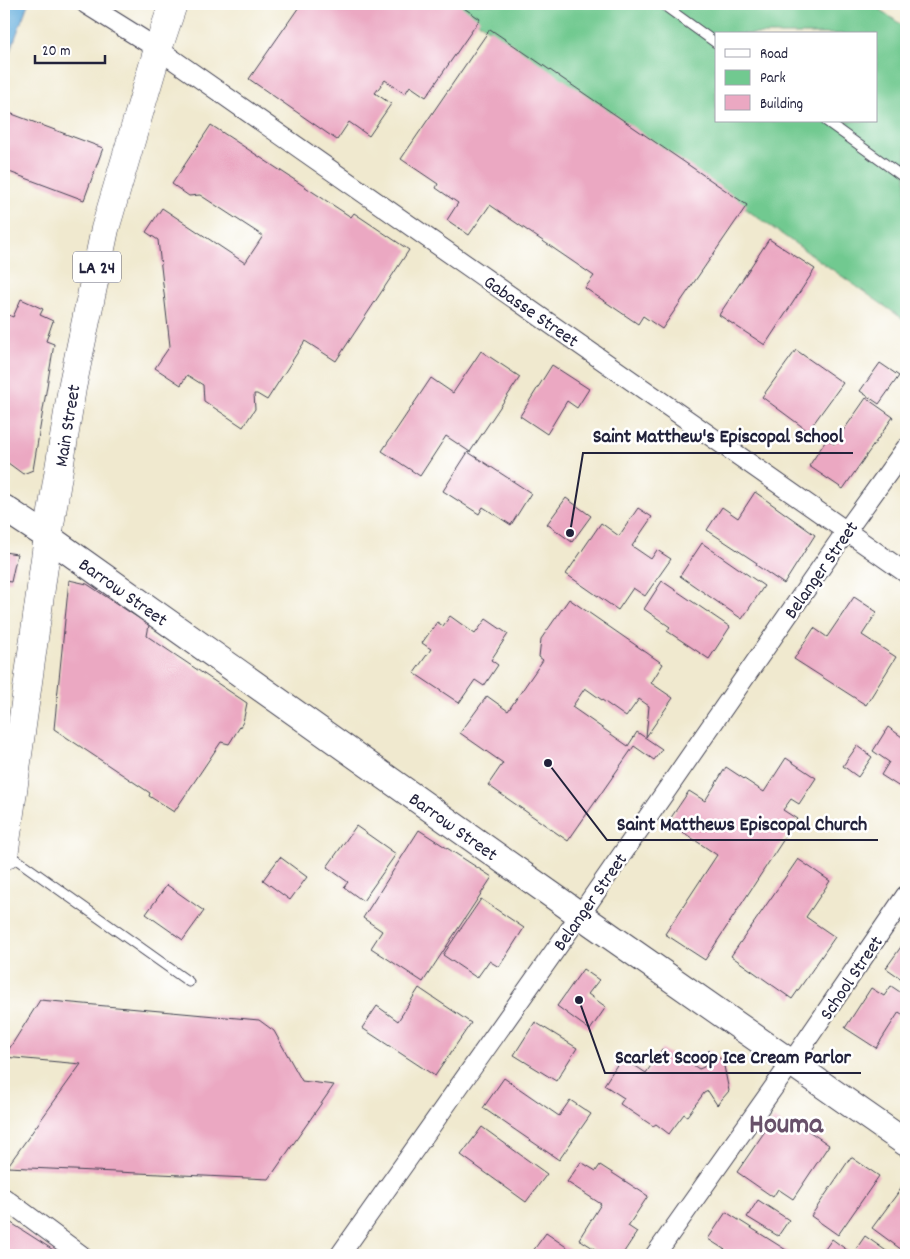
<svg xmlns="http://www.w3.org/2000/svg" width="910" height="1259" viewBox="0 0 910 1259" font-family="Dekko,sans-serif">
  <rect width="100%" height="100%" fill="#fff"/>
  <filter id="ink" filterUnits="userSpaceOnUse"><feTurbulence type="fractalNoise" baseFrequency=".02" numOctaves="2"/><feDisplacementMap in="SourceGraphic" scale="10" xChannelSelector="R" yChannelSelector="G"/><feConvolveMatrix kernelMatrix="1 2 1 2 8 2 1 2 1" color-interpolation-filters="sRGB"/></filter>
  <filter id="wash" filterUnits="userSpaceOnUse"><feTurbulence type="fractalNoise" baseFrequency=".0096" numOctaves="4" result="noise"/><feDisplacementMap in="SourceGraphic" scale="20" xChannelSelector="R" yChannelSelector="G"/><feGaussianBlur stdDeviation="1.12" result="paint"/><feColorMatrix in="noise" values="0 0 0 0 0 0 0 0 0 0 0 0 0 0 0 0 0 1.4 0 .05"/><feComposite in="paint" operator="in"/></filter>
  <g filter="url(#wash)">
    <rect width="100%" height="100%" fill="#f0e9cf"/>
    <path fill="#71c990" stroke="#4a7666" fill-rule="evenodd" d="M452,4H872L906,28V321ZM716,34H876V121H716Z"/>
    <polygon fill="#66afdd" stroke="#44688c" points="4,4 28,4 4,68"/>
    <g id="blocks">
      <g fill="#eba8c2">
        <polygon points="301,4 458,4 480,19 426,97 410,86 405,94 385,80 375,93 391,104 369,136 349,122 337,140 249,79"/>
        <polygon points="490,29 747,205 662,329 643,316 638,324 585,288 594,276 490,205 469,235 447,220 458,203 436,188 438,184 401,159"/>
        <polygon points="4,111 103,148 84,200 4,170"/>
        <polygon points="211,125 351,217 354,213 409,250 336,361 305,341 267,400 257,394 254,394 255,409 243,427 204,401 203,385 187,375 181,385 155,368 170,346 158,240 146,232 162,208 245,263 263,236 200,195 189,196 172,184"/>
        <polygon points="769,239 815,269 765,345 719,315"/>
        <polygon points="21,299 43,309 40,315 53,321 46,341 54,344 33,470 23,474 4,460 4,313 13,317"/>
        <polygon points="796,350 843,383 808,431 762,397"/>
        <polygon points="481,351 520,377 470,452 446,436 420,476 382,451 431,378 453,393"/>
        <polygon points="880,363 899,376 879,404 860,391"/>
        <polygon points="552,365 589,389 577,408 567,401 547,434 520,416"/>
        <polygon points="866,398 893,417 843,489 809,466 827,439 834,444"/>
        <polygon points="468,452 531,493 511,525 483,507 479,514 443,491"/>
        <polygon points="755,492 815,535 784,584 756,565 757,563 707,530 722,507 738,518"/>
        <polygon points="566,498 591,516 572,542 547,524"/>
        <polygon points="638,508 652,517 632,546 651,559 657,550 671,559 645,596 633,588 618,610 566,574 601,523 619,536"/>
        <polygon points="702,543 764,586 742,619 680,576"/>
        <polygon points="4,552 17,554 11,582 4,581"/>
        <polygon points="69,580 87,584 149,625 147,636 247,703 243,722 229,744 221,742 174,812 149,796 150,793 54,729"/>
        <polygon points="662,581 730,627 709,659 667,631 670,627 644,609"/>
        <polygon points="854,597 877,612 862,635 896,657 866,705 794,659 814,628 827,637"/>
        <polygon points="569,599 663,664 651,683 673,698 646,737 649,706 639,699 626,717 585,688 572,707 628,746 637,732 662,749 654,760 634,746 568,841 488,785 503,763 460,733 487,696 508,711 543,660 539,657 541,639"/>
        <polygon points="450,616 475,634 486,619 508,634 491,660 498,665 484,686 475,680 459,703 414,673 431,649 422,643 437,622 443,626"/>
        <polygon points="888,727 905,739 906,737 906,791 881,775 889,762 873,751"/>
        <polygon points="857,746 872,757 858,777 843,766"/>
        <polygon points="786,758 816,778 799,804 791,799 783,810 797,819 705,960 665,934 717,855 668,822 689,791 705,801 726,767 764,792"/>
        <polygon points="356,826 396,854 363,901 344,887 348,882 327,867"/>
        <polygon points="419,830 492,877 423,982 371,948 382,931 363,918"/>
        <polygon points="280,857 307,877 290,900 263,880"/>
        <polygon points="798,859 830,881 806,917 835,937 792,999 731,956"/>
        <polygon points="167,885 204,911 183,940 146,914"/>
        <polygon points="481,899 524,928 499,967 489,961 477,978 443,955"/>
        <polygon points="903,944 906,946 906,982 886,968"/>
        <polygon points="583,969 599,980 588,994 606,1007 590,1030 557,1006"/>
        <polygon points="891,986 906,996 906,1017 899,1012 876,1048 845,1028 871,988 884,996"/>
        <polygon points="419,988 471,1023 435,1076 362,1028 377,1006 398,1021"/>
        <polygon points="40,1000 259,1020 274,1031 302,1081 334,1085 269,1179 7,1167 81,1064 4,1057"/>
        <polygon points="535,1022 577,1048 556,1081 514,1055"/>
        <polygon points="662,1049 676,1058 678,1055 699,1069 704,1067 709,1050 723,1061 729,1091 717,1105 708,1091 704,1093 687,1116 684,1114 669,1134 656,1124 653,1126 620,1104 624,1098 604,1085 622,1057 646,1073"/>
        <polygon points="504,1078 559,1116 570,1100 591,1114 559,1160 483,1108"/>
        <polygon points="774,1118 792,1131 797,1123 829,1145 793,1199 778,1189 773,1197 737,1172"/>
        <polygon points="482,1127 547,1174 526,1202 461,1155"/>
        <polygon points="851,1157 879,1176 838,1235 811,1216"/>
        <polygon points="581,1162 596,1171 600,1165 648,1196 628,1226 637,1232 622,1255 604,1255 579,1239 601,1204 567,1182"/>
        <polygon points="906,1182 906,1253 872,1228"/>
        <polygon points="758,1200 789,1220 778,1236 747,1217"/>
        <polygon points="726,1212 794,1255 733,1255 708,1239"/>
        <polygon points="5,1219 61,1255 4,1255"/>
        <polygon points="546,1233 578,1255 530,1255"/>
        <polygon points="865,1236 892,1255 852,1255"/>
        <polygon points="832,1239 851,1253 849,1255 821,1255"/>
      </g>
    </g>
  </g>
  <g filter="url(#ink)">
    <use href="#blocks" fill-opacity="0" stroke="#414051" stroke-width="1"/>
    <g fill="none" stroke-linecap="round" stroke-linejoin="round">
      <g stroke="#414051" stroke-width="11">
        <g id="lane">
          <polyline points="662,4 716,43"/>
          <polyline points="826,121 906,179"/>
          <polyline points="9,854 189,982"/>
        </g>
      </g>
      <g stroke="#414051" stroke-width="21">
        <g id="street">
          <polyline points="86,4 158,49 906,573"/>
          <polyline points="4,1198 81,1255"/>
          <polyline points="340,1255 580,915 847,530 906,448"/>
          <polyline points="655,1255 791,1063 906,895"/>
        </g>
      </g>
      <g stroke="#414051" stroke-width="28">
        <g id="secondary">
          <path id="s1" d="M4,508L48,537L580,915L906,1143"/>
        </g>
      </g>
      <g stroke="#414051" stroke-width="29">
        <g id="primary">
          <path id="s2" d="M4,856L48,537L72,388L105,229L158,49L173,4"/>
        </g>
      </g>
      <use href="#lane" stroke="#fff" stroke-width="9"/>
      <use href="#street" stroke="#fff" stroke-width="19"/>
      <use href="#secondary" stroke="#fff" stroke-width="26"/>
      <use href="#primary" stroke="#fff" stroke-width="28"/>
    </g>
  </g>
  <g text-anchor="middle" stroke-width="5" stroke-linejoin="round" paint-order="stroke">
    <rect fill="#fff" stroke="#646476" stroke-width="1" x="73" y="251.5" width="48" height="31" rx="4"/>
    <g font-size="18" font-weight="bold" fill="#22223b">
      <text x="97" y="273">LA 24</text>
    </g>
    <g font-size="19" fill="#22223b" stroke="#fff">
      <text transform="translate(532 310) rotate(35)" y="7">Gabasse Street</text>
      <text dy="7" stroke="none"><textPath href="#s2" startOffset="435">Main Street</textPath></text>
      <text transform="translate(820 569) rotate(-55)" y="7">Belanger Street</text>
      <text dy="7" stroke="none"><textPath href="#s1" startOffset="146">Barrow Street</textPath></text>
      <text dy="7" stroke="none"><textPath href="#s1" startOffset="551">Barrow Street</textPath></text>
      <text transform="translate(589 901) rotate(-55)" y="7">Belanger Street</text>
      <text transform="translate(850 977) rotate(-56)" y="7">School Street</text>
    </g>
    <g font-size="29" font-weight="bold" fill="#68516a" stroke="#fff">
      <text x="786" y="1132">Houma</text>
    </g>
  </g>
  <path fill="none" stroke="#22223b" stroke-width="2" d="M570 533L583 453H853M548 763L607 840H878M579 1000L605 1073H861"/>
  <g fill="#22223b" stroke="#fff" stroke-width="2">
    <circle cx="570" cy="533" r="5"/>
    <circle cx="548" cy="763" r="5"/>
    <circle cx="579" cy="1000" r="5"/>
  </g>
  <g font-size="20" text-anchor="middle" font-weight="bold" fill="#22223b" stroke="#fff" stroke-width="5" stroke-linejoin="round" paint-order="stroke">
    <text x="718" y="442">Saint Matthew's Episcopal School</text>
    <text x="742" y="830">Saint Matthews Episcopal Church</text>
    <text x="733" y="1063">Scarlet Scoop Ice Cream Parlor</text>
  </g>
  <rect width="910" height="1259" fill="none" stroke="#fff" stroke-width="20"/>
  <rect x="715" y="32" width="162" height="90" fill="#ffffff" stroke="#a7a7b1"/>
  <rect x="725" y="49" width="25" height="8" fill="#ffffff" stroke="#a7a7b1"/>
  <text x="760" y="58" font-size="15" fill="#22223b">Road</text>
  <rect x="725" y="70" width="25" height="15" fill="#71c990" stroke="#a7a7b1"/>
  <text x="760" y="82" font-size="15" fill="#22223b">Park</text>
  <rect x="725" y="95" width="25" height="15" fill="#eba8c2" stroke="#a7a7b1"/>
  <text x="760" y="108" font-size="15" fill="#22223b">Building</text>
  <path d="M35 55v8h70v-8" fill="none" stroke="#22223b" stroke-width="2.5"/>
  <text x="42" y="55" font-size="15" fill="#22223b" stroke="#ffffff" stroke-width="4" paint-order="stroke">20 m</text>
</svg>
